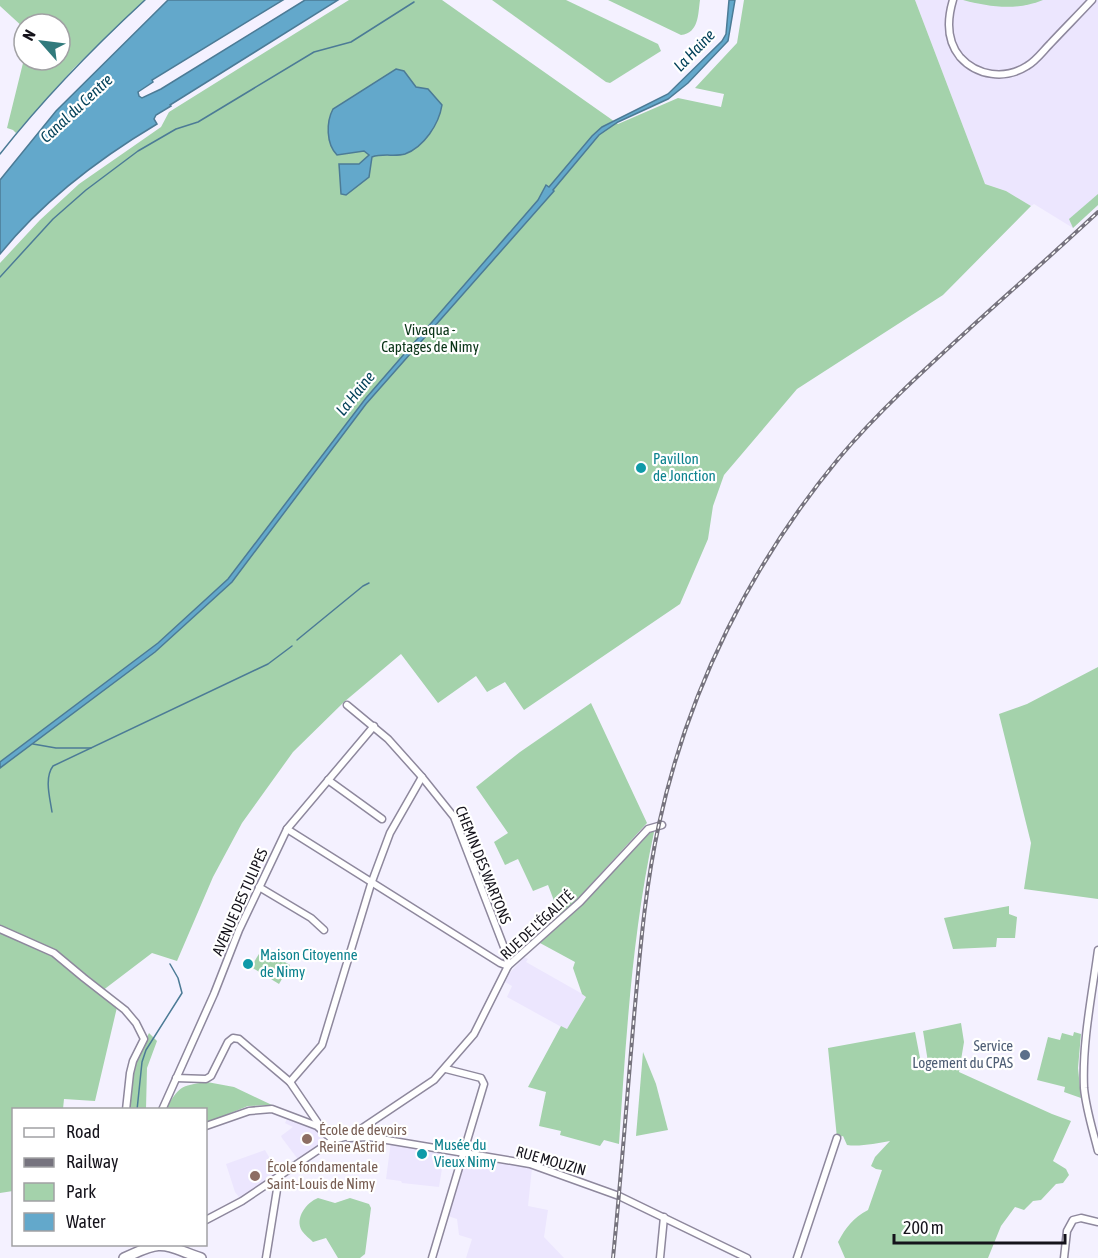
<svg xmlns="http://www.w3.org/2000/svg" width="1098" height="1258" viewBox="0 0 1098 1258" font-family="'Asap Condensed',sans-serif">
  <rect width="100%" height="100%" fill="#f4f1ff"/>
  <g fill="#ece6fe">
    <polygon points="915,0 1098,0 1098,205 1073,228 1034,204 1031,206 1006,191 985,184"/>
    <polygon points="524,957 528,959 526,962 586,996 567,1030 507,997 512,986 505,982 509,974"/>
    <polygon points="289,1115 310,1123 333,1140 300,1162 282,1138 281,1136 293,1127 285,1123"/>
    <polygon points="391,1141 445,1150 439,1187 402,1183 401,1181 386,1179"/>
    <polygon points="265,1150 280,1176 242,1201 235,1192 226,1164"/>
    <polygon points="466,1156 532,1168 528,1206 548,1210 544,1237 564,1258 466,1258 472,1239 459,1235 457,1219 448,1216"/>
  </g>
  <g fill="#a4d2ab">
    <polygon points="0,0 145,0 74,68 16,133 13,130 7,128 24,59 60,60 60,24 24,24 24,28 0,6"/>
    <polygon points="349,0 442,0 618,124 678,98 721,107 724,94 695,88 737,43 744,0 915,0 985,184 1006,191 1031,206 943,295 797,389 724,475 713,506 708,539 680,604 524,710 505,682 487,692 476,676 438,703 401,654 344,702 293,752 242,823 213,877 177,961 152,953 102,991 118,1003 95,1101 64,1099 63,1109 14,1110 13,1191 0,1193 0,263 40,220 79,184 161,127 169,112"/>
    <polygon points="492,0 566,0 658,44 661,51 610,83 606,82"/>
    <path d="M608,0H700C698,14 699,33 681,35Z"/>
    <path d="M963,0H1043C1017,11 989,7 963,0Z"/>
    <polygon points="1098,194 1098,205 1073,228 1069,219"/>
    <polygon points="1098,667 1098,899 1024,889 1031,843 999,714 1027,704"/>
    <polygon points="591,703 647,823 582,894 583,898 561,919 548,885 533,891 518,859 505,865 494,842 508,833 476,787 520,752"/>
    <path d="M652,831L654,832C632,934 626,1039 619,1144L604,1140L600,1146L560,1135L561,1131L539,1126L546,1092L528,1087L561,1026L567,1029L586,997L582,994L573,968L575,962L540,943L580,907Z"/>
    <polygon points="1009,906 1009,914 1017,917 1015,938 997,938 996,947 953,949 944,918"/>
    <polygon points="262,949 290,965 279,984 251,967"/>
    <path d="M961,1023L964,1042L959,1072L1052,1114L1071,1121L1053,1161L1066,1169L1069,1175L1063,1183L1056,1184L1041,1200L1033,1201L1024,1210L1015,1207L1001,1226L988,1258H845L838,1242C846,1227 853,1218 868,1210L882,1170L876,1169L871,1166L875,1157L890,1141C877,1143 860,1147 847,1145L843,1136L837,1138L828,1048L915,1032L921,1063L928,1062L923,1031Z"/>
    <polygon points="1074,1032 1081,1034 1078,1068 1081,1098 1064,1092 1065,1087 1037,1080 1048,1037 1060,1040 1062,1033 1073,1036"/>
    <polygon points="149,1033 157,1041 147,1068 146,1109 126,1110 130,1073"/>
    <polygon points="643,1052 656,1084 668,1130 636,1136"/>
    <path d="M207,1082L234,1087L272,1105L248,1106L206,1123V1110H165C180,1086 179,1086 207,1082Z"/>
    <path d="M318,1198L335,1203L350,1198L369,1204L371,1208L365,1254L360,1258H338L326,1238L313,1242C310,1239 305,1235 302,1231C294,1218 307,1202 318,1198Z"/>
  </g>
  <g fill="#63a8cb" stroke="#4c7b96" stroke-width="1.5">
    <path d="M168,0H283L152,80L153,82L138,92L139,96L142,98L161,89L305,0H338L170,105L171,106L156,115L154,119L157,124C100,158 42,202 0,254V180L56,111Z"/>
    <polygon points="729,0 735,0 728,41 688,83 668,99 618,122 599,135 553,190 554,191 366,404 232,582 155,652 0,768 0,762 158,643 228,579 366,398 538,200 546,185 549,187 592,136 602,127 668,94 722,41 726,34"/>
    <path d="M396,69L404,71L416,87L428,89L442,105C439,124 424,147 405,154C395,157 383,153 372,157L369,177L346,195L341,194L339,164H359L369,155L364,151L337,155C326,144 326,122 333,109Z"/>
  </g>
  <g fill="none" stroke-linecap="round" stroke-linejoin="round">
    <g stroke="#4c7b96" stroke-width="1.5">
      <path d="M0,154C44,98 93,48 145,0"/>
      <polyline points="0,277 53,219 86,190 138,151 176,129 198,122 314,52 351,42 414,2"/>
      <polyline points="297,640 363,586 369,583"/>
      <polyline points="33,744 56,748 91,748"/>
      <path d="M52,812C50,798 44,778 53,766L268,664L292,646"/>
      <polyline points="137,1110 142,1062 146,1050 182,993 178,978 170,964"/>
    </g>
    <g stroke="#8e889d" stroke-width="9">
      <g id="minor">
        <path d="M953,0C947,20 946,40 960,57C977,76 1005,80 1027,66C1036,61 1043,51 1050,44C1064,29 1078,15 1092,0"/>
        <polyline points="347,705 388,739 422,777 454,817 507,955 508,966"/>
        <polyline points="328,780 382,819"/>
        <polyline points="287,829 500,963 508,966"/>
        <polyline points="259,887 311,918 324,930"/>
        <polyline points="0,929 54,953 84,978 125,1010 136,1023 144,1039 133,1061 130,1073 126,1110"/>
        <path d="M1098,950C1092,995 1082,1042 1084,1088C1086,1109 1093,1131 1098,1151"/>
        <polyline points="176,1078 206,1079 211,1076 228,1042 233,1038 239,1039 290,1082 324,1132"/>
        <polyline points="290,1082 322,1045 371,884 390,833 422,777"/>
        <polyline points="162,1110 214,994 239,930 287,829 374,726"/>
        <polyline points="206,1126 249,1111 272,1109 317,1126 333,1140"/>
        <polyline points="349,1138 369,1137 530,1164 619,1196 747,1258"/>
        <polyline points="206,1220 242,1201 333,1140 352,1135 434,1080 474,1034 508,966 580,902 648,829 662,825"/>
        <polyline points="266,1258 279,1177"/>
        <polyline points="432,1258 484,1084 481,1078 446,1069"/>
        <polyline points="660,1258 664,1217"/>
        <polyline points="797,1258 837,1138"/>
        <polyline points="1064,1258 1067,1231 1073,1220 1081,1218 1098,1222"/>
      </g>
    </g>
    <g stroke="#8e889d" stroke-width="12">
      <path id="primary" d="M124,1258C164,1239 161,1244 201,1258"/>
    </g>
    <use href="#minor" stroke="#fff" stroke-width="6"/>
    <use href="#primary" stroke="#fff" stroke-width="9"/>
    <g stroke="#76737e" stroke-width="4">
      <path id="rail" d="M613,1258C621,1178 627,1097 634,1017C640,952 645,888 659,824C688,690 751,564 839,458C878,412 923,371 968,330C1011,291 1055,252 1098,212"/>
    </g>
    <use href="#rail" stroke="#fff" stroke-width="1.5" stroke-dasharray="4.5" stroke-linecap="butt"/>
  </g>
  <g fill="#0f9aa8" stroke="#fff" stroke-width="2">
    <circle cx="641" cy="468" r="6"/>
    <circle cx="248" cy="964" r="6"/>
    <circle cx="422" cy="1154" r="6"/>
  </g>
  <circle fill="#5c6f8a" stroke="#fff" stroke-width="2" cx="1025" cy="1055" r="6"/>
  <g fill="#8d6e63" stroke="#fff" stroke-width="2">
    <circle cx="307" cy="1139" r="6"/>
    <circle cx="255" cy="1176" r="6"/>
  </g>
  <g text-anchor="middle" stroke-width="4.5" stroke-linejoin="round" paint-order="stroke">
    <g font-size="15" fill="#083316" stroke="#fff">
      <text x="430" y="335">Vivaqua -<tspan x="430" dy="17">Captages de Nimy</tspan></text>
    </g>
    <g font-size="15" fill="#0d838f" stroke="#fff" text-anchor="start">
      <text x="653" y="464">Pavillon<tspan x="653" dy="17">de Jonction</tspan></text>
      <text x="260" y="960">Maison Citoyenne<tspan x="260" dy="17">de Nimy</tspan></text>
      <text x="434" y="1150">Musée du<tspan x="434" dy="17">Vieux Nimy</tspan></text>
    </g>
    <g font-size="15" fill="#15131b" stroke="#fff">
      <text transform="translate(483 865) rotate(68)" y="5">CHEMIN DES WARTONS</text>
      <text transform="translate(240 902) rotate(-66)" y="5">AVENUE DES TULIPES</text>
      <text transform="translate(537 925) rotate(-43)" y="5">RUE DE L'ÉGALITÉ</text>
      <text transform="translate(551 1161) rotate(16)" y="5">RUE MOUZIN</text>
    </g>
    <g font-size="15" fill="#4e5e75" stroke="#fff" text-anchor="end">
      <text x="1013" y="1051">Service<tspan x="1013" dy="17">Logement du CPAS</tspan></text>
    </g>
    <g font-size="15" fill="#785e54" stroke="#fff" text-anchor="start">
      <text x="319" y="1135">École de devoirs<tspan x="319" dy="17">Reine Astrid</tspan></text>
      <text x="267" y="1172">École fondamentale<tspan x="267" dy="17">Saint-Louis de Nimy</tspan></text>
    </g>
    <g font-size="16" font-style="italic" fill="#04425a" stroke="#fff">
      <text transform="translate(694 50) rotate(-46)" y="6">La Haine</text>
      <text transform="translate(76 108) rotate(-43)" y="6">Canal du Centre</text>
      <text transform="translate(355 393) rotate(-51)" y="6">La Haine</text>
    </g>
  </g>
  <rect x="12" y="1108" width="195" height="138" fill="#ffffff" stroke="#a1a1a4" stroke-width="1.5"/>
  <rect x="24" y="1128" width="30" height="9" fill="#ffffff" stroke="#a1a1a4" stroke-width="1.5"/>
  <text x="66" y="1138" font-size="18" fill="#15131b">Road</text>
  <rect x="24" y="1158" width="30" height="9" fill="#76737e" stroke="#a1a1a4" stroke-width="1.5"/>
  <text x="66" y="1168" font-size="18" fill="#15131b">Railway</text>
  <rect x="24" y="1183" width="30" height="18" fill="#a4d2ab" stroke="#a1a1a4" stroke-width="1.5"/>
  <text x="66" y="1198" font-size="18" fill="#15131b">Park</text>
  <rect x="24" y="1213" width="30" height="18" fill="#63a8cb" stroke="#a1a1a4" stroke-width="1.5"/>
  <text x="66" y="1228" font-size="18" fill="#15131b">Water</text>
  <g transform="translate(42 42) rotate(298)"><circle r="28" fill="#ffffff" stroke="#a1a1a4" stroke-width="1.5"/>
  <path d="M0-4.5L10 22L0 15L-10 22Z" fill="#317a7c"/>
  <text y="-9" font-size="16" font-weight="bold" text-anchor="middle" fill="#15131b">N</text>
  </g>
  <path d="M894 1234v9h171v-9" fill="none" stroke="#15131b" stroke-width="3"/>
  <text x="903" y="1234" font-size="18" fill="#15131b" stroke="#ffffff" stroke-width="4.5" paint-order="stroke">200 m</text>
</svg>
